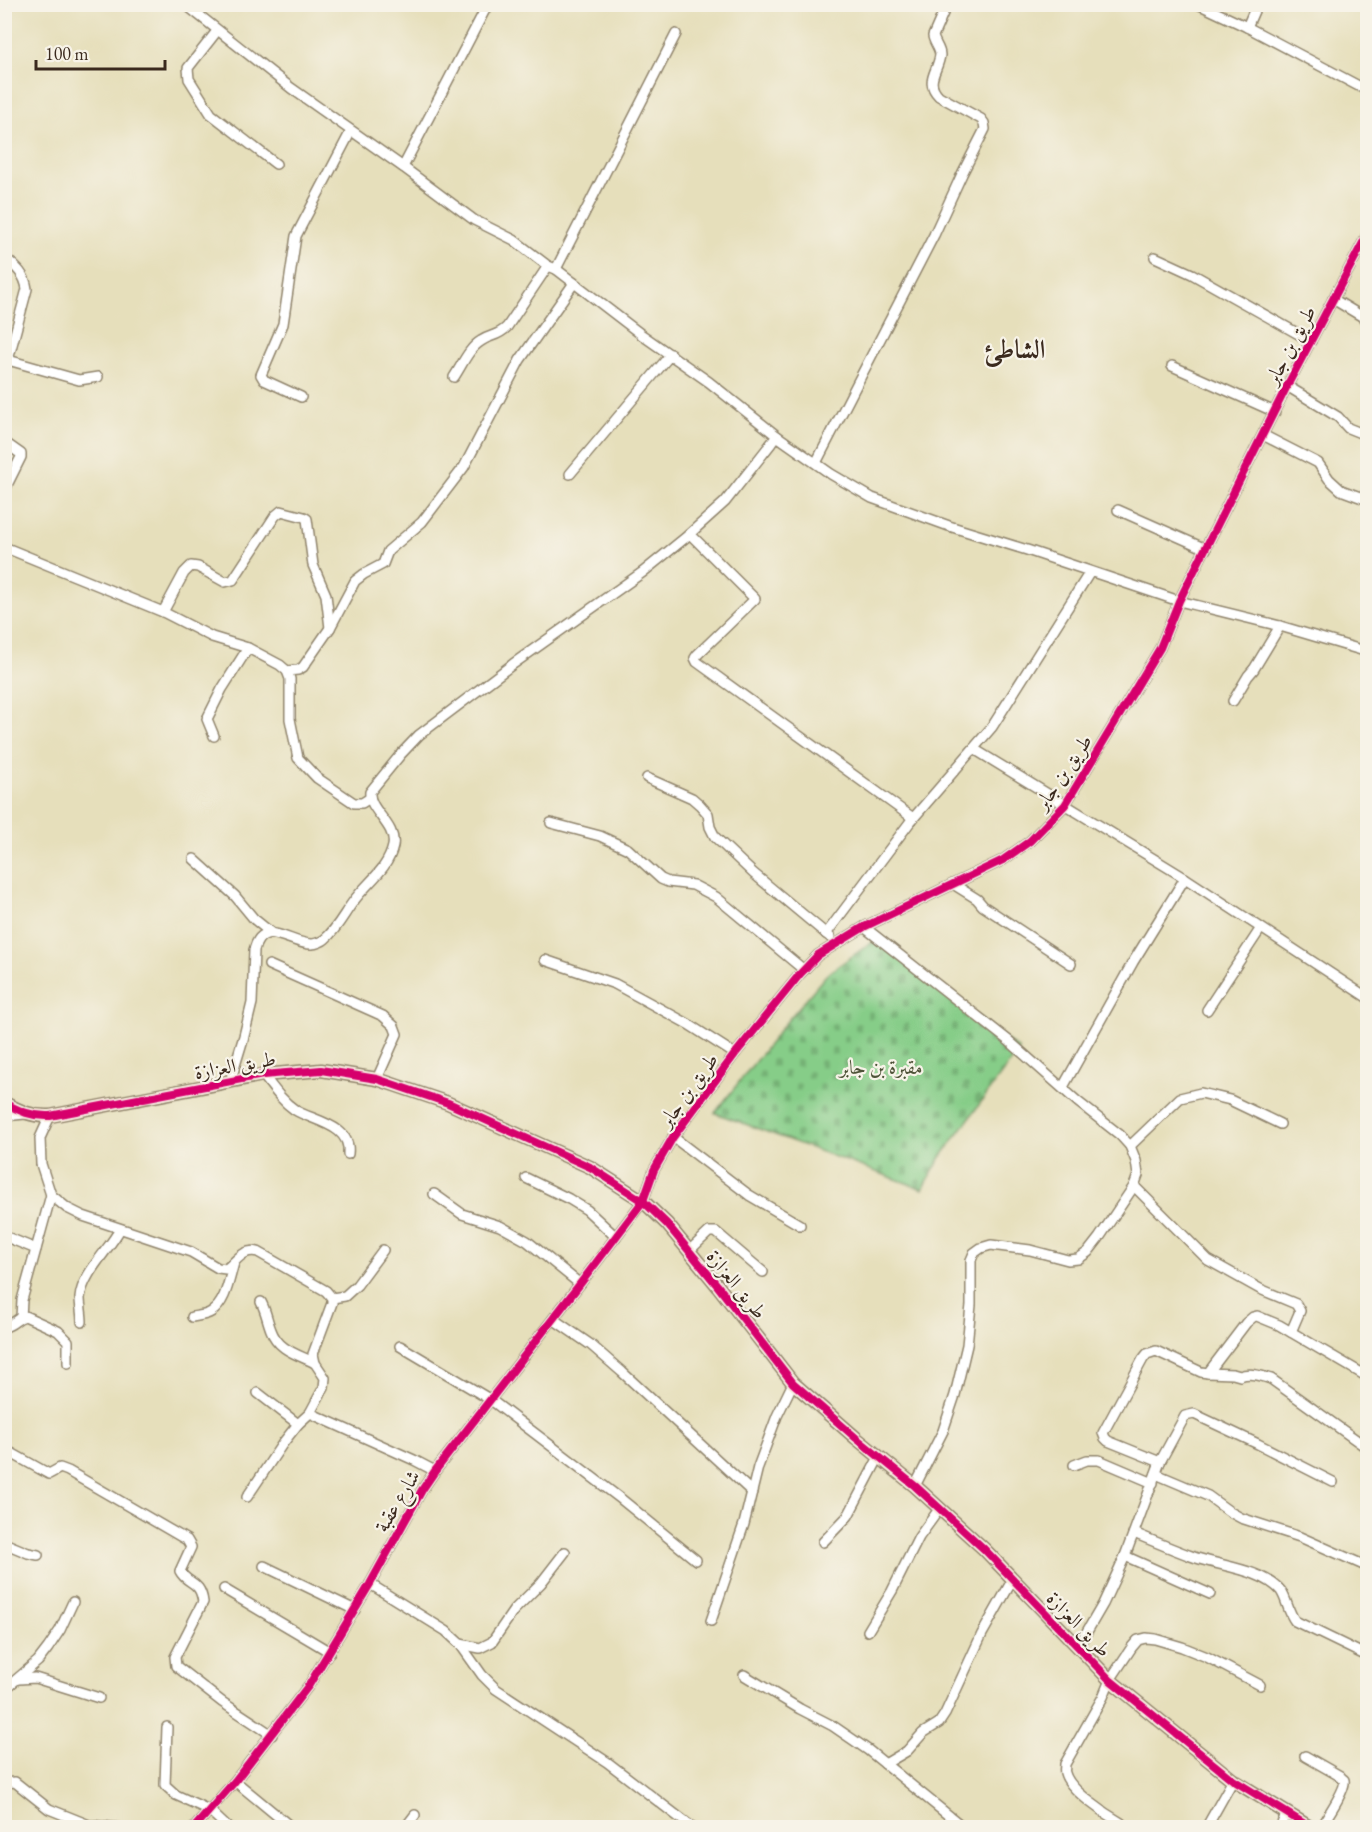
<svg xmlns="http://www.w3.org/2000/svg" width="1372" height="1832" viewBox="0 0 1372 1832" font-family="'EB Garamond',Amiri,serif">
  <defs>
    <pattern id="cemetery-stones" width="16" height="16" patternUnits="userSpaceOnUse" patternTransform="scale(1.5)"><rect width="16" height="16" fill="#86cd88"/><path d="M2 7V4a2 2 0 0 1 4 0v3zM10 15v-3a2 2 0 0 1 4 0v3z" fill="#75b075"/></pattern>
  </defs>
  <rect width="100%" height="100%" fill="#f7f3e8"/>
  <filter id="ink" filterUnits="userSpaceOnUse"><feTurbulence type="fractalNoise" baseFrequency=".0167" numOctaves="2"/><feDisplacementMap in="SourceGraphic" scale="12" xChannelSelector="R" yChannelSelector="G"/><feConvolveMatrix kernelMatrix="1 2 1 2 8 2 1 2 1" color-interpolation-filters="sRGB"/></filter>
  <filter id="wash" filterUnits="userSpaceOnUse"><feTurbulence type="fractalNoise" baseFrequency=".008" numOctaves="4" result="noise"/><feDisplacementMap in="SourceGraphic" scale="24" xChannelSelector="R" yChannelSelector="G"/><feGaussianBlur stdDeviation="1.35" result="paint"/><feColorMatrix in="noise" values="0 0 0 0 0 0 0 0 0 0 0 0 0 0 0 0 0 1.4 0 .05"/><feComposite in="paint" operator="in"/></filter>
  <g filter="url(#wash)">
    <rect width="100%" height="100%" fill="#e6dfbb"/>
    <polygon fill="url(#cemetery-stones)" stroke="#607c53" stroke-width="1.5" points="878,938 1019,1050 941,1157 923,1189 715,1113 783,1026 827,974"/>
  </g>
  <g filter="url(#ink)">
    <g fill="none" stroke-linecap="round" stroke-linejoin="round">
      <g stroke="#90846c" stroke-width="12">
        <g id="street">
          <polyline points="185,4 291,88 403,167 474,220 514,240 548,266 556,269 642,335 709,382 777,436 831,474 872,498 949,526 1027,550 1179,601 1280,626 1368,652"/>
          <polyline points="1198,4 1247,27 1368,91"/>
          <polyline points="1247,27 1257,4"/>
          <polyline points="217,31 188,68 189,79 211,114 276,164"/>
          <polyline points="4,104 6,106"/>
          <polyline points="403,167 488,4"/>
          <path d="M4,257C16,267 25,274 27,289L8,360L4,367"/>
          <polyline points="1155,257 1192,274 1311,341"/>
          <polyline points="556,269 676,34"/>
          <polyline points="1333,299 1368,320"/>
          <polyline points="8,360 79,380 98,377"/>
          <polyline points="1172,366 1275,412"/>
          <path d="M454,377C462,365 469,348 481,341C491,334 497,337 507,327L548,266"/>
          <polyline points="1287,386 1338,417 1348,428 1368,436"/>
          <polyline points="301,397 264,380 261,375 283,324 296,236 351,131"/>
          <polyline points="1263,435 1318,463 1329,479 1341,490 1368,500"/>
          <polyline points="4,442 21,454 21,457 4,491"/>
          <path d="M816,463L934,235L962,174L985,129L984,123L981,119L939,96C924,81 938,72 940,55C940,48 934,43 933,36L947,4"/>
          <polyline points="570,474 671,354"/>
          <polyline points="1118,510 1206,549"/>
          <polyline points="690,534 755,599 697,655 695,658 697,662 913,818"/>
          <polyline points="4,547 163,612 212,637 248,648 280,665 287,671 290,679 290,719 298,758 317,778 354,803 362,803 370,798"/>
          <polyline points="163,612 184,573 191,566 198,567 225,582 233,580 275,516 281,511 304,517 307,519 313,565 326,595 330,628"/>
          <polyline points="287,671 298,670 303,667 330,628 355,581 364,574 383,564 388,551 422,522 464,467 520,360 574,283"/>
          <polyline points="1233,701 1248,676 1254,669 1280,626"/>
          <polyline points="214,736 207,719 222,689 248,648"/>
          <polyline points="974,749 1185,878 1368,998"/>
          <polyline points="647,778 692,798 700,805 708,814 710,827 715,837 753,873 830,937"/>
          <polyline points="551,823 600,836 628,849 661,879 668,882 693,885 716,897 804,970"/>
          <polyline points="194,859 235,896 254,919 270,932"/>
          <polyline points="953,884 977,899 983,906 1071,964"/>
          <polyline points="864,927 1009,1041 1078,1102 1120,1135 1130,1146 1136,1161 1138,1175 1134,1186 1099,1238 1088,1252 1078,1259 1068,1260 1030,1250 991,1245 981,1248 974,1253 971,1260 971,1305 967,1345 955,1395 943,1431 915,1486"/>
          <polyline points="826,934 910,822 992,727 1090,572"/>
          <polyline points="545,960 615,984 688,1024 735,1054"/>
          <polyline points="269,965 383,1016 394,1026 397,1034 377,1079"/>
          <polyline points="1207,1010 1261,928"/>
          <path d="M263,1075C273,1088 282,1101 295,1110C313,1121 352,1125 348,1154"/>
          <path d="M230,1082L244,1036L252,1003L254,950C263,916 291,945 312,944C316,944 323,941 325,939C337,929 344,914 353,902C366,883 388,870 393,846C397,825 368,810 370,792L401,754L419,735L513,664L643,572L685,538L725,502L777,436"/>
          <polyline points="1063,1087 1133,962 1185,878"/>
          <polyline points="4,1116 25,1114"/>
          <path d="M50,1116L40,1138L41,1164L51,1195L67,1208L83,1216L191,1252L218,1268L226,1269C237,1261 243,1248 258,1252L326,1291L332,1298V1303L313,1354L315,1363L325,1378L324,1387L310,1413L298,1424L283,1443L247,1497"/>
          <polyline points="673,1137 749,1195 800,1225"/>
          <polyline points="1130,1146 1180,1098 1201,1093 1230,1100 1280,1124"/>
          <polyline points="526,1178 569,1199 587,1210 616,1237"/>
          <polyline points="1134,1186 1208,1260 1260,1289 1296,1304 1300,1311 1291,1332"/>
          <polyline points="434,1194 462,1214 500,1226 527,1241 580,1284"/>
          <polyline points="4,1236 36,1249"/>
          <polyline points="689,1251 709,1232 716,1232 763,1272"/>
          <polyline points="332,1298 345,1296 357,1285 383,1250"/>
          <path d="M261,1302C266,1311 267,1320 271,1330C278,1350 297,1354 315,1363"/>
          <polyline points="21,1317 22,1300 51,1195"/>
          <path d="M192,1317C198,1316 207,1315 211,1312C226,1303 229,1279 234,1263"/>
          <polyline points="553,1319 591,1345 622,1372 752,1492"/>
          <path d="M82,1322C82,1314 80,1305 80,1298C82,1274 109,1250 120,1229"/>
          <path d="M4,1327C14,1325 16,1318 25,1316L58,1331L68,1341V1363"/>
          <polyline points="400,1346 491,1400 621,1499 696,1560"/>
          <path d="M1208,1373L1233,1374L1240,1376C1250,1372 1262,1376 1271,1379L1366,1447"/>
          <polyline points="258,1393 298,1424"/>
          <polyline points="310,1413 414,1460 435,1471"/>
          <path d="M4,1449L49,1474L60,1468L68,1471L187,1540L191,1547L180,1571C187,1585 200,1579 203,1602L175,1657L176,1666L222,1702L272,1735"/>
          <polyline points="1160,1462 1108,1441 1105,1438 1103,1433 1143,1359 1147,1354 1156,1351 1201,1372 1208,1373 1246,1323 1253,1317 1257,1316 1279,1325 1368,1377"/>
          <polyline points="1074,1465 1087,1460 1099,1460 1153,1483"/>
          <polyline points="1156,1474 1208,1496 1230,1512 1241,1518 1300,1537 1368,1567"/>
          <path d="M1134,1533C1153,1541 1172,1549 1191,1556C1217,1566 1263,1569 1281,1591C1287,1600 1288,1612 1295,1621L1363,1654"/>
          <polyline points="823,1542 848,1516 879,1457"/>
          <polyline points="4,1543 28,1553 38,1555"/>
          <polyline points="1125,1556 1210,1594"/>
          <polyline points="264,1566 355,1610"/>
          <polyline points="370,1584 446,1631 460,1644 482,1675 496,1689 607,1762 693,1828"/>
          <polyline points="224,1589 330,1652"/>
          <polyline points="711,1621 744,1524 758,1467 777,1416 793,1383"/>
          <polyline points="868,1631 892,1591 919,1537 940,1508"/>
          <polyline points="460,1644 480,1648 492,1642 514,1610 541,1583 565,1552"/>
          <polyline points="1078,1647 1103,1604 1125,1556 1160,1462 1185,1416 1194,1414 1258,1444 1333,1482"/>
          <polyline points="744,1675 800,1709 833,1726 868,1750 964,1828"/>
          <polyline points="19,1679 35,1678 99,1698"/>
          <polyline points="4,1690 38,1661 48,1648 60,1630 73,1602"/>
          <polyline points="167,1727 165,1785 176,1795 209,1810 228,1828"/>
          <path d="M1305,1756L1340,1776C1341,1778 1343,1779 1344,1780C1347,1788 1325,1820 1320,1828"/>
          <polyline points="885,1764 907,1751 923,1733 939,1723 945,1714 982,1634 1013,1579"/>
          <polyline points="235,1781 292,1828"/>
          <polyline points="4,1783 15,1782 49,1809 89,1825 120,1828"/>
          <path d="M1121,1823C1107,1815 1069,1790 1065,1773C1064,1771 1065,1767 1065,1764L1103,1697L1110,1680L1132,1647L1138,1640L1146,1638L1155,1639L1182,1647L1207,1657L1260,1685"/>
          <polyline points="194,1828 235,1781 309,1685 370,1584 422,1490 435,1471 580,1284 643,1201 654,1170 673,1137 735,1054 800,974 818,955 864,927 1003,860 1030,841 1065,805 1160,648 1179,601 1287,386 1368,233"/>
          <polyline points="405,1828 415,1815"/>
          <polyline points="1206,1828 1233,1780"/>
          <polyline points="1280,1828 1287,1812"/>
        </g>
      </g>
      <g stroke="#90846c" stroke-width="15">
        <path id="secondary" d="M4,1103C20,1111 32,1117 50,1116L263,1075L321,1070L377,1079L448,1103L590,1167L643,1201L667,1224L717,1285L793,1383L856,1438L915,1486L984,1549L1110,1680L1233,1780L1311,1828"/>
      </g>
      <use href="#street" stroke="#fff" stroke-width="9"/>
      <use href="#secondary" stroke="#fbe5cf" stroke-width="12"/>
      <g stroke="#f7f3e8" stroke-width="11">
        <g id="cycleway">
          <path d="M4,1103C20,1111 32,1117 50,1116L263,1075L321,1070L377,1079L448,1103L590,1167L643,1201L667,1224L717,1285L793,1383L856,1438L915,1486L984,1549L1110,1680L1233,1780L1311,1828"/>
          <polyline points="194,1828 235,1781 309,1685 370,1584 422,1490 435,1471 580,1284 643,1201 654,1170 673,1137 735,1054 800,974 818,955 864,927 1003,860 1030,841 1065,805 1160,648 1179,601 1287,386 1368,233"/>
        </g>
      </g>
      <use href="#cycleway" stroke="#d6006c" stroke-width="8"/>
    </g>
  </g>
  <g text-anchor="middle" stroke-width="4.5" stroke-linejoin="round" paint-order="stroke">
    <g font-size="20" fill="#3b2a1e" stroke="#f7f3e8">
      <text transform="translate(1290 345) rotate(-62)" y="7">طريق بن جابر</text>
      <text transform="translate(1063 772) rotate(-56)" y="7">طريق بن جابر</text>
      <text transform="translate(235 1065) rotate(-10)" y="7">طريق العزازة</text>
      <text transform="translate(688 1090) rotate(-54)" y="7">طريق بن جابر</text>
      <text transform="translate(737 1284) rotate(51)" y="7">طريق العزازة</text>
      <text transform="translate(397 1501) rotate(-59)" y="7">شارع عقبة</text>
      <text transform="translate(1079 1624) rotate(46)" y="7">طريق العزازة</text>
    </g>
    <g font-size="20" fill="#4e5338" stroke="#f7f3e8">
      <text x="881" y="1074">مقبرة بن جابر</text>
    </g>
    <g font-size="26" font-weight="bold" fill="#3b2a1e" stroke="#f7f3e8">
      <text x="1015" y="358">الشاطئ</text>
    </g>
  </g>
  <rect width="1372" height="1832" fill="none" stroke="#f7f3e8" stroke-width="24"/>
  <path d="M36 60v9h129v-9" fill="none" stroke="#3b2a1e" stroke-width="3"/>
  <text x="45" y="60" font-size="18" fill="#3b2a1e" stroke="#f7f3e8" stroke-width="4.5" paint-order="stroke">100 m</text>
</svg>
